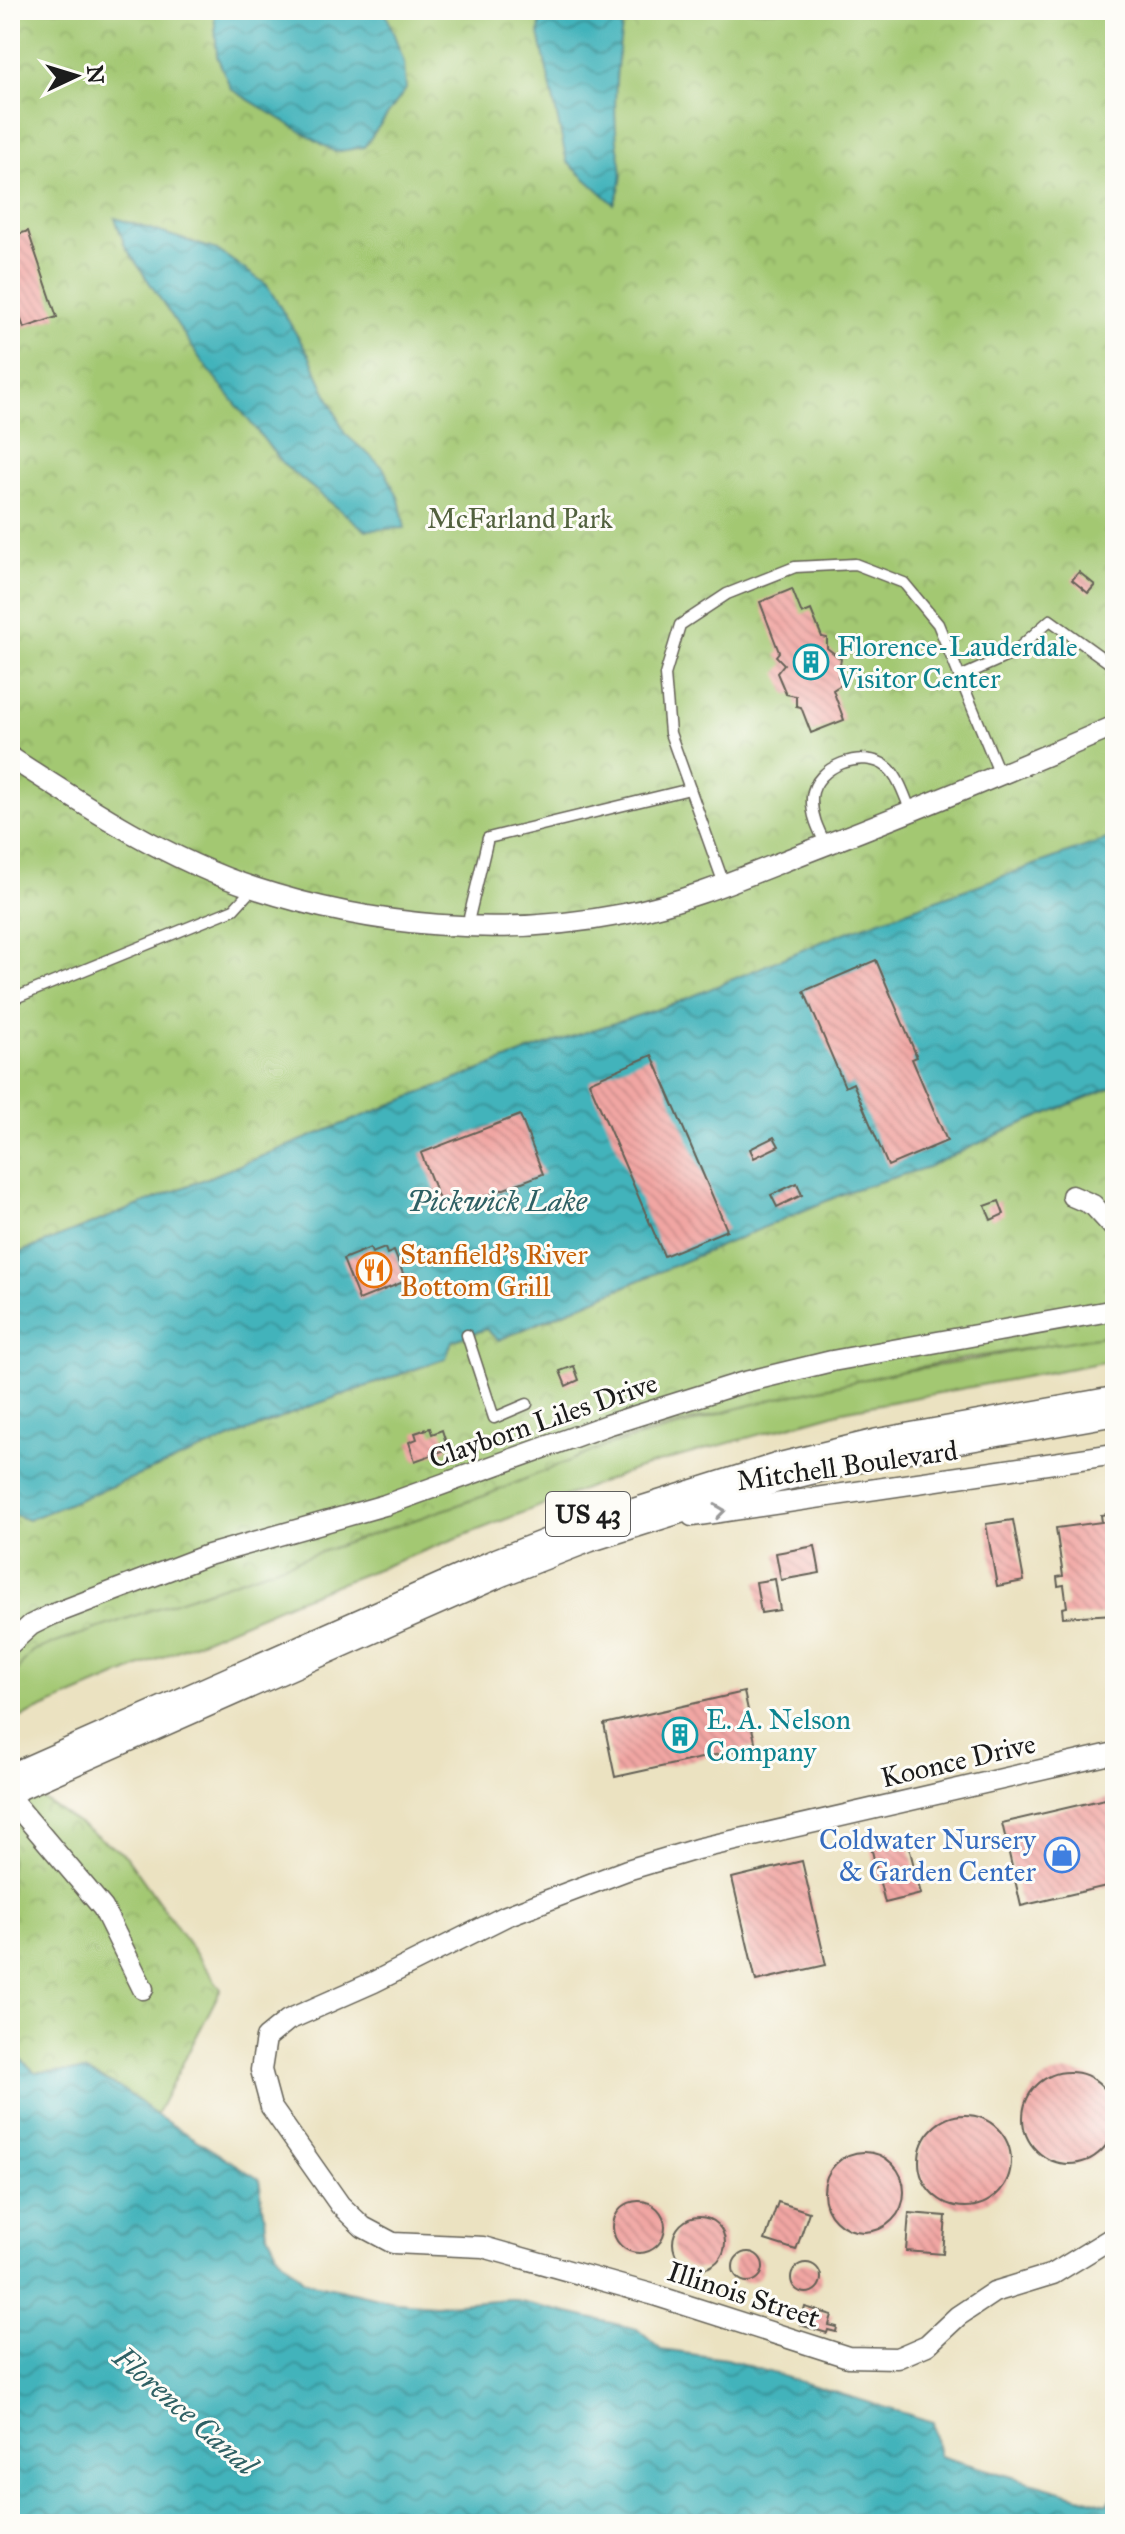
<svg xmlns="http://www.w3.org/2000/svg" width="1125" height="2534" viewBox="0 0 1125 2534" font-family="'IM FELL Great Primer',serif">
  <defs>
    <pattern id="park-crowns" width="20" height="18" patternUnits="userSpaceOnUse" patternTransform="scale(2)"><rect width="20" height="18" fill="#a3c872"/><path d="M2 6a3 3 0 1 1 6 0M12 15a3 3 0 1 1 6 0" fill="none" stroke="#8cab62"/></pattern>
    <pattern id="water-waves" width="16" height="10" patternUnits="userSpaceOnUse" patternTransform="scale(2)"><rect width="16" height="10" fill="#43b3bb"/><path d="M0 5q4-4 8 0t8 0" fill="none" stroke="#379197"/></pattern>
    <pattern id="building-back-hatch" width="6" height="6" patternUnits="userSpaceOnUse" patternTransform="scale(2)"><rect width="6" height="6" fill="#f1a6a3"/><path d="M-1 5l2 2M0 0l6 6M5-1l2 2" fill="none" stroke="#ce8e8c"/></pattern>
  </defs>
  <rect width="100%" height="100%" fill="#fdfcf7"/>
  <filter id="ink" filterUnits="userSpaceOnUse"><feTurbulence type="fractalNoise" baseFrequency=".0125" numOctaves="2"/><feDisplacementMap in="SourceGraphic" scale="16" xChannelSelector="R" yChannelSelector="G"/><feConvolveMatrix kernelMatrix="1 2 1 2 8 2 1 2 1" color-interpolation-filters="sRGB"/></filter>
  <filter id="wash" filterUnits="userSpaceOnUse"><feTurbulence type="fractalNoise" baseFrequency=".006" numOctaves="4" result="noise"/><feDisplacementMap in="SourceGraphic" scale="32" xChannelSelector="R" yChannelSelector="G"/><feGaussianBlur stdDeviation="1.8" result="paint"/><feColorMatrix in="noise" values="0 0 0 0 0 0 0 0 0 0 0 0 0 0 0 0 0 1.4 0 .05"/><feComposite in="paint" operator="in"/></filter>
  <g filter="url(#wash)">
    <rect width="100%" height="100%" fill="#ebe2c1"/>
    <path fill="#a3c872" stroke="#607247" stroke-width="2" d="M1115,1331V1360L843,1411L636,1469L294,1601L10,1722C10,1669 3,1666 52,1639L575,1454L689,1424L750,1403L859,1378L968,1361Z"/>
    <g fill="url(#park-crowns)" stroke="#607247" stroke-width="2">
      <polygon points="10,10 1115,10 1115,836 674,1004 540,1047 421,1093 21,1252 10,1264"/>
      <polygon points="1115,1086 1115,1334 939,1363 774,1399 625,1438 484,1496 32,1651 10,1680 10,1513 28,1520 308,1407 445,1359 452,1341 486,1329 499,1340 852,1190 928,1167 1016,1126"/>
      <polygon points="10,1757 25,1787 126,1856 221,1989 156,2115 122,2089 85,2071 35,2072 10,2049"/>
    </g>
    <g fill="url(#water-waves)" stroke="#30686c" stroke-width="2">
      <polygon points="214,10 385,10 404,62 406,89 364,147 335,152 231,89 217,56"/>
      <path d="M541,10H625C618,49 613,90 616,130C618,165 629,168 614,204L567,162L539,34Z"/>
      <polygon points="115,218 217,250 267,285 310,357 345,434 383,467 399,499 405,528 365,530 284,465 201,360 125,246"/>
      <polygon points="1115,836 1115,1086 1016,1126 928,1167 852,1190 498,1340 486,1329 452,1341 446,1358 308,1407 28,1520 10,1513 10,1264 21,1252 421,1093 540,1047 674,1004 833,937"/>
      <polygon points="10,2049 35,2072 85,2071 122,2089 156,2115 259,2179 267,2232 279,2257 304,2281 396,2302 435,2305 508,2299 637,2329 661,2350 726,2359 933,2422 939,2456 1107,2504 1115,2491 1115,2524 26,2524 10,2519"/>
    </g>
    <g id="blocks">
      <g fill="url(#building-back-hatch)">
        <polygon points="28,231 57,317 24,328 10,288 10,237"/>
        <polygon points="1079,572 1095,585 1088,593 1072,580"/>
        <polygon points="792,589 802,614 811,610 822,637 827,638 827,648 841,659 838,676 844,683 833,690 844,720 811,733 801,707 796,706 796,696 786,694 777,673 784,664 776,656 779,652 760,602"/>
        <polygon points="876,960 917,1057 912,1059 947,1141 888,1166 853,1083 845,1087 804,991"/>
        <polygon points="652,1055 727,1230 664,1256 589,1082"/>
        <polygon points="520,1115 543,1174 444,1212 421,1153"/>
        <polygon points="774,1137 779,1146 754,1158 750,1149"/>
        <polygon points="797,1183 802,1195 777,1207 771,1195"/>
        <polygon points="999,1201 1004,1214 991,1220 985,1206"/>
        <polygon points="370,1248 372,1253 385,1248 387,1254 394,1251 406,1281 359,1300 343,1259"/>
        <polygon points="574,1366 579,1380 566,1386 560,1371"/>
        <polygon points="430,1428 432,1434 442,1430 448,1449 415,1461 409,1442 417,1439 415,1433"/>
        <polygon points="1115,1513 1115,1614 1063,1617 1062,1608 1067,1607 1064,1585 1058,1586 1057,1577 1063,1576 1056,1528 1102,1522 1101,1515"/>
        <polygon points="1013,1520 1024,1581 997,1586 986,1524"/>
        <polygon points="815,1546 820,1573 781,1580 776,1553"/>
        <polygon points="775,1579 780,1610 761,1613 756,1582"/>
        <polygon points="744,1692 756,1746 615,1777 604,1724"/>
        <polygon points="1109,1798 1115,1825 1115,1884 1021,1906 1002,1823"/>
        <polygon points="907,1839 921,1894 885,1903 871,1847"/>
        <polygon points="802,1861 826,1965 756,1981 732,1878"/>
        <circle cx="1069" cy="2118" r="46"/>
        <circle cx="965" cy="2161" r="46"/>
        <circle cx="864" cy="2192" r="40"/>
        <circle cx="639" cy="2227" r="26"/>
        <polygon points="778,2202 809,2212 796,2250 765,2240"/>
        <polygon points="909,2213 946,2216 943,2254 906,2251"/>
        <circle cx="699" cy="2243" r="26"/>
        <circle cx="748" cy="2267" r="15"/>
        <circle cx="806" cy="2278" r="15"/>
        <polygon points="805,2307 832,2315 829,2325 837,2327 836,2332 828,2330 827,2333 800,2325"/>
      </g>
    </g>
  </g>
  <g filter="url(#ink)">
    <use href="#blocks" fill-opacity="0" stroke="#646156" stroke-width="2"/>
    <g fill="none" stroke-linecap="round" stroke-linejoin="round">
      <g stroke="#646156" stroke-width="13">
        <g id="lane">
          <polyline points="960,677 1012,654 1050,620 1115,667"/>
          <path d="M826,845C818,829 811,815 812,797C815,766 864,748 887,767C899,776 905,798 911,811"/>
          <polyline points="724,884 670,733 665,675 680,625 727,594 795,567 855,564 904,583 938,624 1000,775"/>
          <polyline points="467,926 488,838 690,789"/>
          <polyline points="10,1000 234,909 253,888"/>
          <polyline points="467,1335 494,1418 527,1404"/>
        </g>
      </g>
      <g stroke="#646156" stroke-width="23">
        <g id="street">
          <path d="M10,757C87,807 166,859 254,888C373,927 501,938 624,914C687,902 748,875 807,852C911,812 1013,770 1115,726"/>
          <polyline points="1072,1196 1093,1205 1115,1229"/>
          <polyline points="692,1516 1115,1454"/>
          <polyline points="10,1644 31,1625 51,1615 205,1556 385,1505 607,1425 741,1383 832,1361 1115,1310"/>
          <polyline points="1115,1753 697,1849 627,1870 506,1916 374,1982 288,2020 266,2038 261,2070 271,2107 340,2205 363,2227 393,2243 483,2247 651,2294 848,2357 897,2358 927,2345 958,2316 994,2292 1053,2274 1115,2236"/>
          <polyline points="10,1798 103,1908 143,1989"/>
        </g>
      </g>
      <g stroke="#646156" stroke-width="41">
        <polyline id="highway" points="10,1784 500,1567 587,1533 777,1473 879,1448 1115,1406"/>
      </g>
      <use href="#lane" stroke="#fff" stroke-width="10"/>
      <use href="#street" stroke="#fff" stroke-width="20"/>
      <use href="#highway" stroke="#fff" stroke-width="38"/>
    </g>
    <defs><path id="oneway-chevron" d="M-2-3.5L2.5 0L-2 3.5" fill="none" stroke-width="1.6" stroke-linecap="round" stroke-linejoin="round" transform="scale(2)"/></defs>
    <use stroke="#999" href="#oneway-chevron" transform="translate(720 1511) rotate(-8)"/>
  </g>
  <defs>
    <g id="building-ring" transform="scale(1.8)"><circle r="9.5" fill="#fdfcf7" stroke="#0f9aa8" stroke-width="1.5"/><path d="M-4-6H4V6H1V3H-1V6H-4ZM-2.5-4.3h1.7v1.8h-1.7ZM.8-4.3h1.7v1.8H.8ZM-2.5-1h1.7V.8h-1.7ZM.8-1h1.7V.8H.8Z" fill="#0f9aa8"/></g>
    <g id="restaurant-ring" transform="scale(1.8)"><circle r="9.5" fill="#fdfcf7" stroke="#e8710a" stroke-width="1.5"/><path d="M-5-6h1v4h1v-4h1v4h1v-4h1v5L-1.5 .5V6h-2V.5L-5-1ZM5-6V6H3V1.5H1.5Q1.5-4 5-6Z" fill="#e8710a"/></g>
    <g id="shop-ring" transform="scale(1.8)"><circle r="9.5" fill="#fdfcf7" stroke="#3f7fe0" stroke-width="1.5"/><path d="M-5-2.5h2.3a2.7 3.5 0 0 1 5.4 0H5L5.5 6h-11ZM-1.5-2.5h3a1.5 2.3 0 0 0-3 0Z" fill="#3f7fe0"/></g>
  </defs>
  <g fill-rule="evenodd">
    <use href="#building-ring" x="811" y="662"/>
    <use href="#restaurant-ring" x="374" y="1270"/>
    <use href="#building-ring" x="680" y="1735"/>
    <use href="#shop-ring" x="1062" y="1855"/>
  </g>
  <g text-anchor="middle" stroke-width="6" stroke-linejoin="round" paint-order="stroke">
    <rect fill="#fdfcf7" stroke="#605f5e" stroke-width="2" x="546" y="1492" width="84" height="44" rx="6"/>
    <g font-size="26" font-weight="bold" fill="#1c1c1c">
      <text x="588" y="1523">US 43</text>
    </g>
    <g font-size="28" fill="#52613e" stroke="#fdfcf7">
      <text x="520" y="528">McFarland Park</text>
    </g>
    <g font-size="28" fill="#0d838f" stroke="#fdfcf7" text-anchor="start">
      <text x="837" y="656">Florence-Lauderdale<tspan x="837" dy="32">Visitor Center</tspan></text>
      <text x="706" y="1729">E. A. Nelson<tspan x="706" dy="32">Company</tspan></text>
    </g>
    <g font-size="28" fill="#c56008" stroke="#fdfcf7" text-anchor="start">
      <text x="400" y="1264">Stanfield's River<tspan x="400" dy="32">Bottom Grill</tspan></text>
    </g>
    <g font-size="28" fill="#1c1c1c" stroke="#fdfcf7">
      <text transform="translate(543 1420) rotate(-19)" y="10">Clayborn Liles Drive</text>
      <text transform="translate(847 1465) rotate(-8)" y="10">Mitchell Boulevard</text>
      <text transform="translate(958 1760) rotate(-13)" y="10">Koonce Drive</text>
      <text transform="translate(744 2294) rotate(18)" y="10">Illinois Street</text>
    </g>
    <g font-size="28" fill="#366cbe" stroke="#fdfcf7" text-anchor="end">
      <text x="1036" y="1849">Coldwater Nursery<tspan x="1036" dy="32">&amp; Garden Center</tspan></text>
    </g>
    <g font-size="30" font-style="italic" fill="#2e6064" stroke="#fdfcf7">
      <text x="497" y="1211">Pickwick Lake</text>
      <text transform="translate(185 2411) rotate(41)" y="10">Florence Canal</text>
    </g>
  </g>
  <rect width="1125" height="2534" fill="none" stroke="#fdfcf7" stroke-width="40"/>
  <g transform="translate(76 76) rotate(86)" stroke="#fdfcf7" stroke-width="6" paint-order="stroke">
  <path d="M0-6L14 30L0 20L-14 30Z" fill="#1c1c1c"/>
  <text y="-12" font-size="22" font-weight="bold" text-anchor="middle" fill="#1c1c1c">N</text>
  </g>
</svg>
